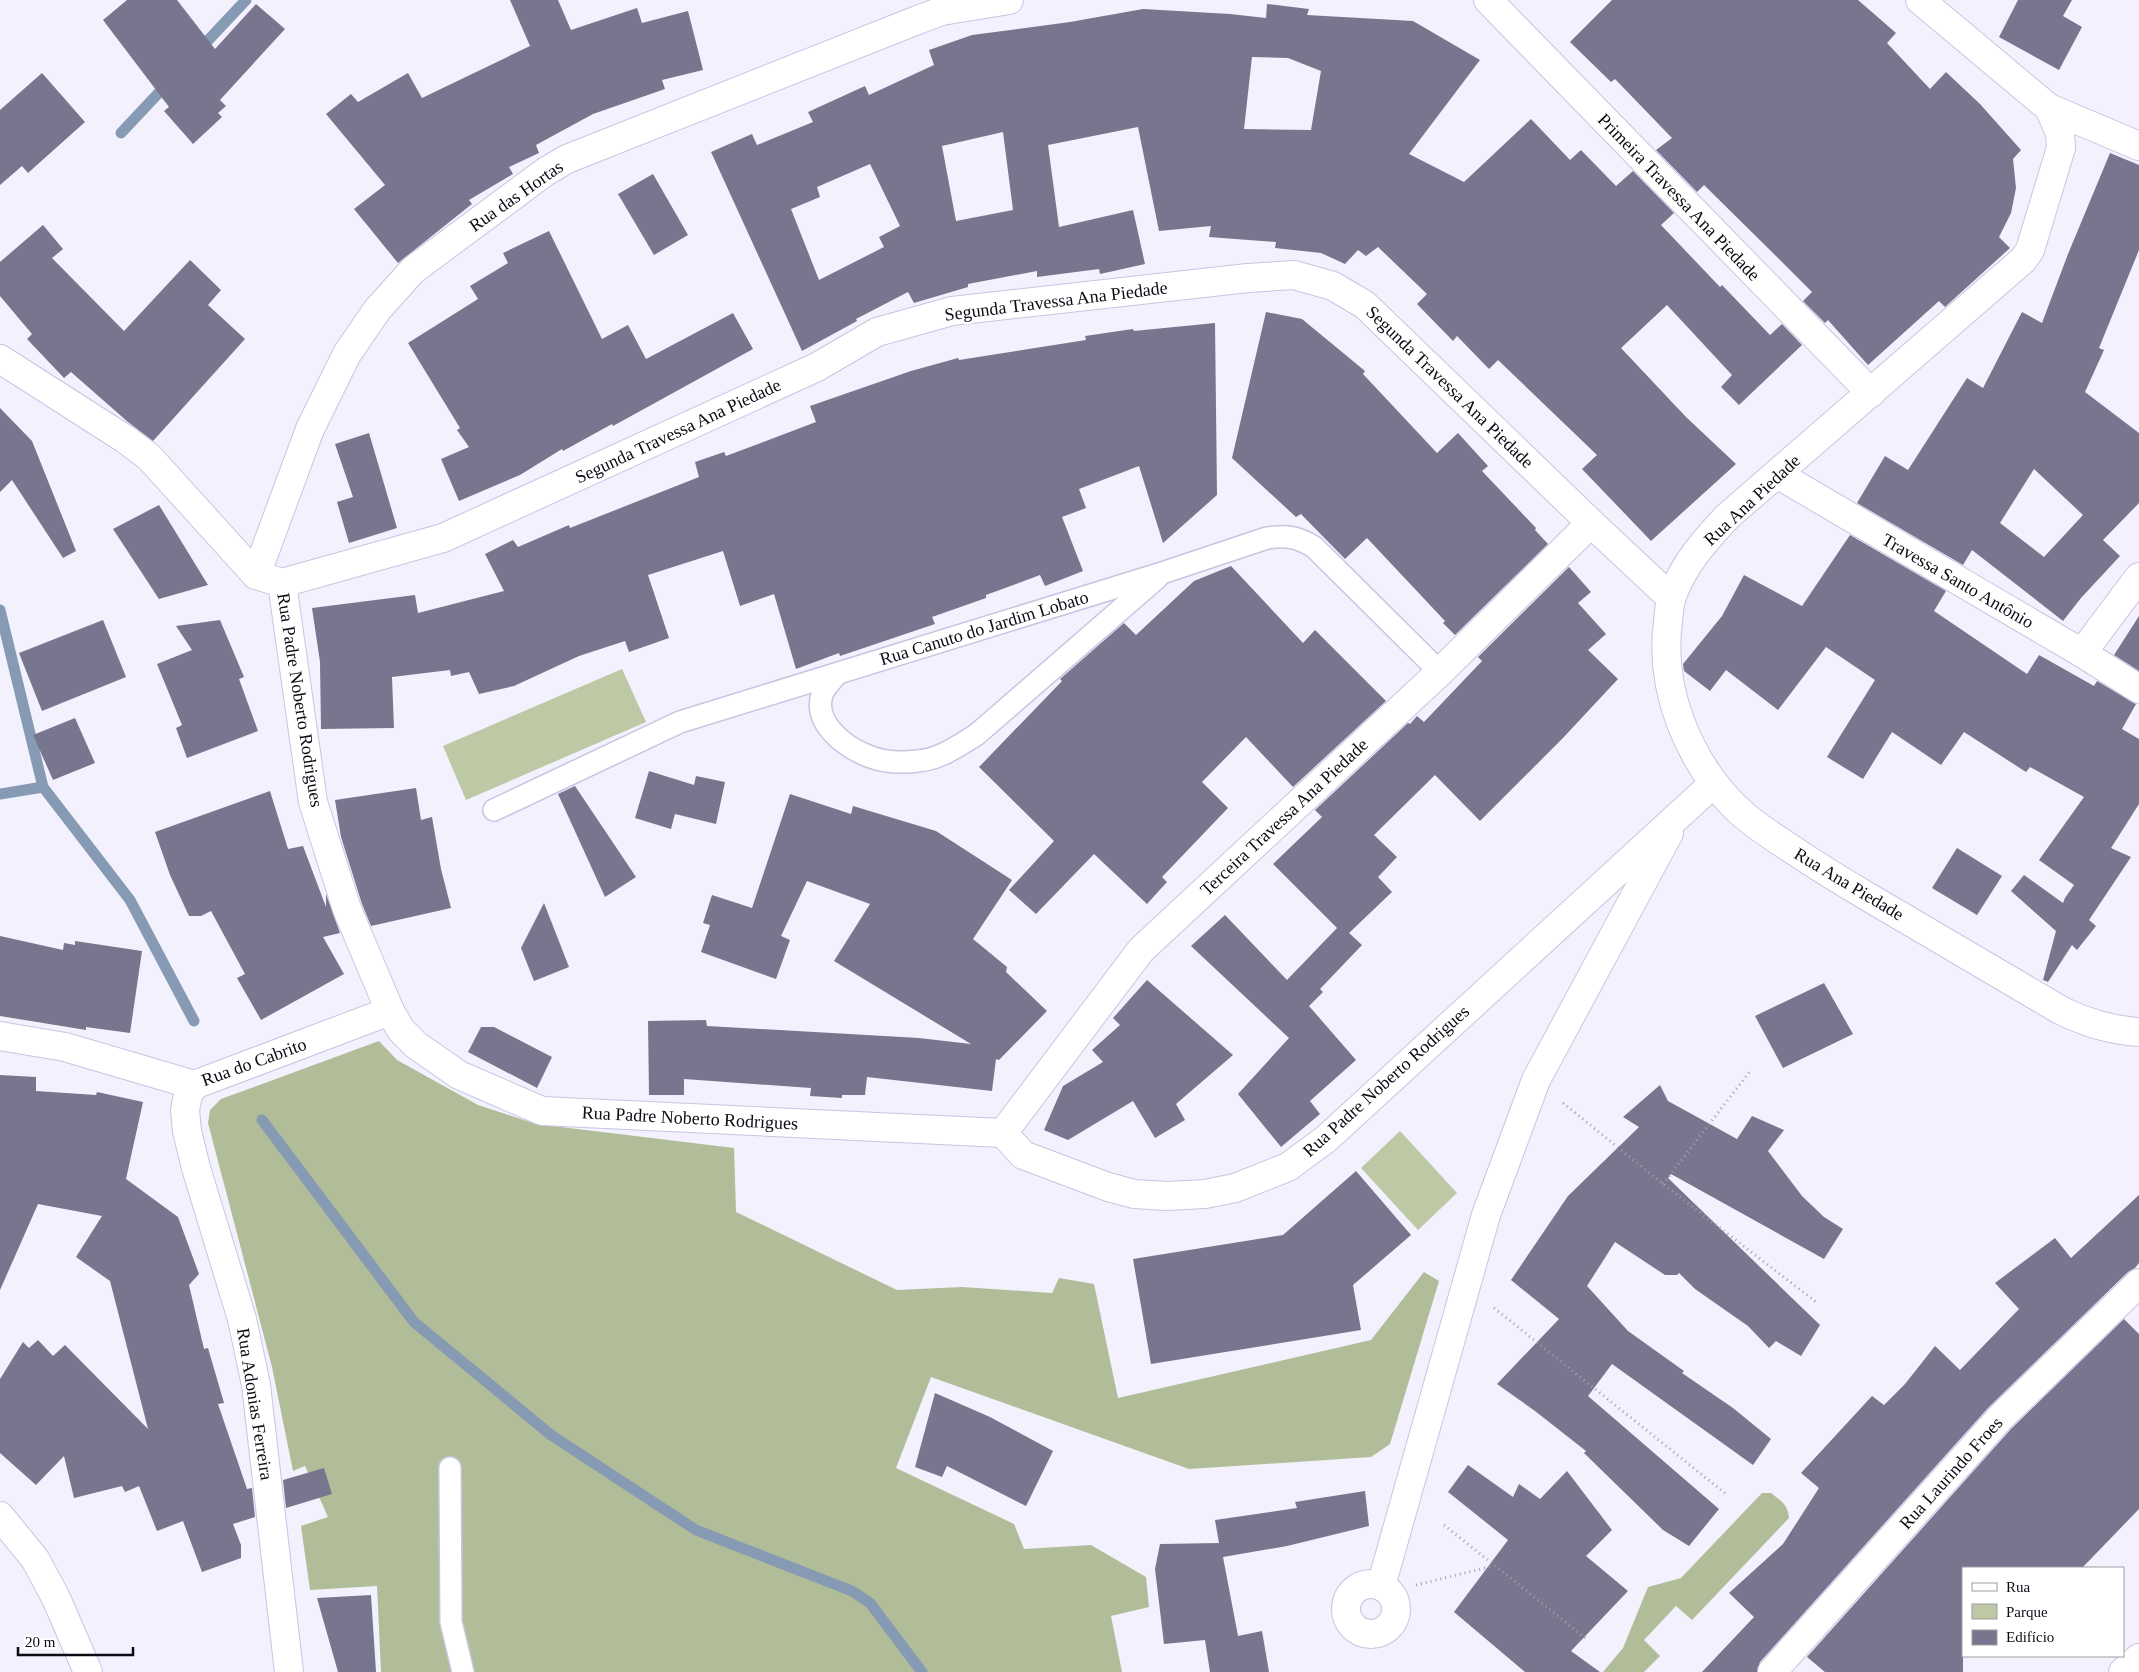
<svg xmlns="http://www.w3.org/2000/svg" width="2139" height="1672" viewBox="0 0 2139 1672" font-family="'Times New Roman',serif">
  <rect width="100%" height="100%" fill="#f2f1fd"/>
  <g fill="#bdc8a5">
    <polygon points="622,669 646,722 466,800 443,746"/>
    <polygon points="1400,1131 1457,1193 1418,1230 1361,1168"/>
  </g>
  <g fill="#b1bd98">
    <polygon points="379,1041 397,1060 478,1105 536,1124 734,1148 736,1212 897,1290 962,1287 1052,1293 1059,1278 1094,1284 1118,1398 1371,1340 1424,1272 1439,1281 1390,1444 1371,1457 1189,1469 931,1377 896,1468 1014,1524 1024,1549 1091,1545 1146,1577 1149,1607 1111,1616 1122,1672 381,1672 377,1586 310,1590 301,1526 328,1517 305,1466 293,1471 272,1367 208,1123 210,1110 221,1099"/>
    <path d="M1762,1493H1771C1781,1501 1788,1504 1789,1518L1692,1620L1676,1606L1644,1640L1660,1656L1644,1672H1603L1623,1648L1648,1587L1681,1578Z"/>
  </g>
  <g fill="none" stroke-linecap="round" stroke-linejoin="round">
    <g stroke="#869bb3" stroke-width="11">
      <polyline points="199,50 246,0"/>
      <polyline points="121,133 168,83"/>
      <polyline points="0,610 43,787 130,900 194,1021"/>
      <polyline points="0,794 43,787"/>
      <polyline points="262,1120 414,1322 551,1435 696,1530 852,1591 870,1603 922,1672"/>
    </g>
  </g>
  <g fill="#78758f" fill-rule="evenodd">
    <polygon points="127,0 177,0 215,49 256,4 285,29 220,100 226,106 218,113 222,117 193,144 164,111 169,107 103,20"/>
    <polygon points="510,0 558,0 571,30 637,8 642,23 688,11 703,70 662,80 665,89 593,114 536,145 539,153 509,167 513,174 469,200 472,204 398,263 354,209 385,185 326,114 351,94 358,102 408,73 422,98 530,46"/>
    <polygon points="1612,0 1858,0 1896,33 1887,43 1930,89 1946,72 1980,104 2021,150 2013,159 2016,188 2011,213 1999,237 2010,248 1945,307 1939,301 1868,365 1828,320 1825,323 1803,301 1812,292 1775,255 1704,185 1697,192 1656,150 1672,138 1615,79 1611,82 1570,42"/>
    <polygon points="2018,0 2072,0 2063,16 2082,27 2059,70 1999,37"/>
    <path d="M1267,4L1309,9L1307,15L1413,21L1480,60L1409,154L1464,182L1531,119L1570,160L1581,150L1616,186L1633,171L1674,213L1661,225L1720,287L1722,285L1770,335L1782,324L1802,345L1739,405L1721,387L1732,375L1667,305L1621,348L1686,417L1736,464L1651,541L1582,469L1597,455L1498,360L1489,369L1457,336L1453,341L1417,304L1427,294L1378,247L1366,256L1358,250L1345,264L1321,253L1275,248L1276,242L1209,237L1211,226L1159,231L1138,127L1048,145L1059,227L1133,210L1145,264L1100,274L1099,269L1037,277V271L968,284V287L914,303L908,292L856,319L857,321L802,351L711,152L752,134L757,145L813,122L808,112L865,86L869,95L934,65L929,50L972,35L1070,22L1143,9L1230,14L1266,18ZM1252,57L1288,58L1321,71L1311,130L1244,129ZM1003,132L1013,210L956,221L942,146ZM870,164L900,226L879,237L884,247L819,280L791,209L820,197L817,187Z"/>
    <polygon points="42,73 85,122 28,173 22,166 0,185 0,110"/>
    <path d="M2110,153L2139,165V250L2099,348L2104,350L2085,392L2139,433V503L2103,540L2120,556L2081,598L2063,621L1972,550L1963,565L1857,503L1885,456L1908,470L1967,378L1983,388L2022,312L2042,323L2068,254ZM2034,469L2083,515L2044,557L2000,523Z"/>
    <polygon points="653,174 688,235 654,255 618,194"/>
    <polygon points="43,225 63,249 52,258 124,331 190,260 221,290 208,305 245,339 153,441 128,422 71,372 64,378 27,339 32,334 0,296 0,262"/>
    <polygon points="549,231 602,339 628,325 646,359 733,313 753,349 613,426 612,424 563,451 562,449 520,475 459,501 441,459 469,447 457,430 460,428 408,343 478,299 470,286 508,263 503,253"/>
    <polygon points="1266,312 1302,319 1365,371 1363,374 1437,453 1458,433 1488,466 1482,471 1536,528 1535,530 1548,544 1455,635 1443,623 1445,621 1367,538 1345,559 1301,514 1296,517 1232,458"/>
    <polygon points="1215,323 1217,495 1163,543 1139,466 1079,489 1086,508 1062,517 1083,571 1045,586 1040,575 986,595 986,598 932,617 935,624 840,656 839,653 796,669 774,594 740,606 723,551 648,575 669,638 629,652 625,641 579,656 514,686 479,694 469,672 451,676 450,670 392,677 394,728 321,729 320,662 312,608 415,595 418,613 504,591 485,554 513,540 518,547 569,525 570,528 699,477 695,462 724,452 726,456 816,422 810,406 911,371 958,358 959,360 1086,340 1085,336 1133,329 1134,331"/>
    <polygon points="0,408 32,441 76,551 63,558 12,480 0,492"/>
    <polygon points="369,433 397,528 349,543 337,502 353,497 335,444"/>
    <polygon points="159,505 208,585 159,599 113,529"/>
    <polygon points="1850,535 1946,591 1934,611 2027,674 2039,655 2094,686 2097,681 2136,704 2122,729 2139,739 2139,804 2111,848 2131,857 2089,920 2096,926 2077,950 2072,945 2048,982 2043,980 2056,931 2011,891 2024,875 2063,903 2065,898 2074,885 2039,860 2084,797 2030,767 2026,772 1964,732 1941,765 1892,732 1863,779 1827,757 1875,680 1826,647 1778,710 1726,670 1710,691 1684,671 1683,664 1722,616 1744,575 1802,606"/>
    <polygon points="1231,566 1303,643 1315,630 1386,701 1293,787 1246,737 1202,782 1228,808 1162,877 1167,882 1147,904 1094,854 1036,914 1009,890 1054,841 979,767 1062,681 1060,679 1124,623 1136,635 1194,581"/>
    <polygon points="1569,567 1591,592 1578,603 1606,634 1588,650 1618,679 1562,739 1480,821 1435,775 1374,835 1397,857 1378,877 1392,892 1349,933 1362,945 1320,989 1323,992 1309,1006 1356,1060 1310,1101 1320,1114 1281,1147 1238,1094 1289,1038 1191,946 1225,915 1287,980 1337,928 1273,864 1322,817 1315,810 1408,723 1410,724 1417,716 1424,722 1482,661 1478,657"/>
    <polygon points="2139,616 2139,671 2114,655"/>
    <polygon points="103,620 126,677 42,711 19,653"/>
    <polygon points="220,620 244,677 239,679 258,731 187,758 176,728 182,725 157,664 192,650 176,626"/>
    <polygon points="75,718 95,763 53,780 33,735"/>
    <polygon points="649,771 694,785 696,776 725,782 716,824 675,814 671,829 635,818"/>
    <polygon points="575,786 636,877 605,897 558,794"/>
    <polygon points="416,788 421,820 432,817 441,869 451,908 371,926 362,904 341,837 335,800"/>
    <polygon points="270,791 288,849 303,846 326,907 326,894 340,933 323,937 344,974 261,1020 237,978 245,974 211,911 201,916 189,916 170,875 155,832"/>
    <polygon points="790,794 851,814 853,806 936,831 1012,880 973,939 1007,967 1006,972 1047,1011 999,1060 996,1059 992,1091 867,1077 865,1095 842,1095 842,1098 810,1096 811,1088 684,1079 684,1095 649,1095 648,1021 706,1020 707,1026 919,1038 971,1044 834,961 870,904 807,881 781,936 790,940 776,979 701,952 710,925 703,923 712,895 752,908"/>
    <polygon points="1957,848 2002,876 1977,915 1932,888"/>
    <polygon points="544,903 569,967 534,981 521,948"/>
    <polygon points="0,936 63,950 64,943 75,945 75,941 142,951 130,1033 86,1027 86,1030 0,1016"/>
    <polygon points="1147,980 1233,1055 1176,1104 1185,1120 1155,1138 1133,1101 1068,1140 1044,1130 1063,1086 1103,1062 1092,1050 1120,1025 1113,1018"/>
    <polygon points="1824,983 1853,1034 1783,1068 1755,1016"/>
    <polygon points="481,1027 494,1027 552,1057 537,1088 468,1052"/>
    <polygon points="0,1075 36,1077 36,1091 96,1095 97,1092 143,1102 126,1179 178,1217 199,1274 189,1285 204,1349 208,1348 224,1403 218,1404 247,1489 252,1488 255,1517 233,1524 241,1545 241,1558 202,1572 183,1521 157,1531 139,1486 125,1492 122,1486 74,1498 64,1456 36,1485 0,1453 0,1379 23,1342 29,1348 38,1340 53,1356 65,1345 148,1429 110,1281 76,1257 102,1216 38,1204 0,1290"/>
    <polygon points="1660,1085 1668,1101 1737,1139 1752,1116 1784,1130 1768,1151 1802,1196 1824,1217 1843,1229 1824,1259 1671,1174 1668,1178 1820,1325 1801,1356 1776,1341 1769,1348 1748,1326 1695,1289 1679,1273 1677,1275 1665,1275 1615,1242 1587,1286 1628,1331 1684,1371 1682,1373 1733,1408 1771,1439 1753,1465 1612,1364 1588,1396 1719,1509 1689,1546 1663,1530 1584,1453 1586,1451 1535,1411 1497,1384 1559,1319 1511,1280 1568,1196 1639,1127 1623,1117"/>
    <polygon points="1356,1171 1411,1235 1353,1285 1361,1330 1151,1364 1133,1259 1283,1235"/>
    <polygon points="2139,1195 2139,1263 2135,1268 2128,1272 1988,1408 1760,1662 1757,1672 1702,1672 1754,1617 1729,1593 1783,1544 1819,1488 1801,1473 1872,1396 1884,1405 1905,1384 1935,1346 1960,1370 2019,1309 1995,1283 2055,1238 2071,1258"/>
    <polygon points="2124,1319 2139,1334 2139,1509 2082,1568 1963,1568 1963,1672 1825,1672 1807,1657 2011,1429"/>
    <polygon points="935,1393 990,1417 1053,1451 1026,1506 947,1466 942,1477 915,1467"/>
    <polygon points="1468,1465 1513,1497 1519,1484 1540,1499 1567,1471 1612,1530 1586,1556 1628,1591 1571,1651 1600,1672 1525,1672 1454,1612 1508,1540 1448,1492"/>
    <polygon points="324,1468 332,1494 286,1508 283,1480"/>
    <polygon points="1365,1491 1369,1526 1287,1546 1223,1557 1238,1636 1262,1631 1269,1672 1210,1672 1205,1640 1164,1644 1155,1569 1160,1544 1219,1543 1215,1520 1297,1508 1295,1502"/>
    <polygon points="371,1595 376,1672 338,1672 317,1598"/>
  </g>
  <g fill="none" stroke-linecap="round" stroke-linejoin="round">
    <g stroke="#c8c5e2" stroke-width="24">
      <g id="lane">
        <path d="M837,674C833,680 824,687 822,695C813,723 845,747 868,756C883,762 902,763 917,761C939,760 958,746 976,735L1157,578"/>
        <path d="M494,810L680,722L1162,573L1267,538C1286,535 1298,537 1314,547L1440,672"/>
        <polyline points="450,1468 451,1622 463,1672"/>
      </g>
    </g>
    <g stroke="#c8c5e2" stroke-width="30">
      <g id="street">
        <polyline points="1488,0 1871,393"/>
        <polyline points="0,359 125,439 149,457 256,575 282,583 313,802 347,909 390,1011 401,1030 416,1045 459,1075 542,1111 1003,1133 1023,1155 1108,1187 1134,1194 1167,1196 1205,1194 1235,1188 1288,1167 1326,1139 1714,783"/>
        <polyline points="1777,474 2082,653 2139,689"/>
        <polyline points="256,575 310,429 347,354 377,310 413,270 545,172 567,159 920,19 942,11 1009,0"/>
        <polyline points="282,583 443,538 817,367 877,332 952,311 1248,278 1294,275 1333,286 1365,305 1591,523 1671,598"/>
        <polyline points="2082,653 2139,577"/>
        <polyline points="0,1036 65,1047 194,1085 390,1011"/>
        <polyline points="194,1085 188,1095 185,1110 187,1131 196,1168 242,1319 256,1385 289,1672"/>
        <polyline points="1003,1133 1141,950 1440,672 1591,523"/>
        <polyline points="0,1516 35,1559 56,1598 88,1672"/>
        <circle cx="1371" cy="1609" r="25"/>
        <polyline points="1381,1586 1486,1215 1536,1080 1669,833"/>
        <polyline points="1772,1672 2000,1418 2139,1283"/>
        <polyline points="2123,1672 2139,1658"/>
      </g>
    </g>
    <g stroke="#c8c5e2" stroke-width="30">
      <g id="secondary">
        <polyline points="1920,0 2049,108 2139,146"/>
        <path d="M2049,108L2060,133L2061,148L2030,250L2023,260L1728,516C1705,540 1684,564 1672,596C1669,604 1669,614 1668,622C1659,689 1688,760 1735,807C1749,821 1767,833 1784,844C1812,863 1841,881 1870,898C1934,935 1998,973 2062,1011C2088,1023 2110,1030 2139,1032"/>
      </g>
    </g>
    <g stroke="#a1a0ab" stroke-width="3" stroke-dasharray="1 4" stroke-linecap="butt">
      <polyline points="1563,1103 1663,1184 1816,1302"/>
      <polyline points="1663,1184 1751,1070"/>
      <polyline points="1494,1308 1726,1494"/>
      <polyline points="1444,1525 1588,1640"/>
      <polyline points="1416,1585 1493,1566"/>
    </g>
    <use href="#lane" stroke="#fff" stroke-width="21"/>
    <use href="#street" stroke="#fff" stroke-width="28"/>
    <use href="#secondary" stroke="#fff" stroke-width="28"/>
  </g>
  <g text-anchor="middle" stroke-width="5" stroke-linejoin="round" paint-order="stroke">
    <g font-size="18" fill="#0c0b14" stroke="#fff">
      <text transform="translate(516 196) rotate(-35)" y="6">Rua das Hortas</text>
      <text transform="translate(1679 197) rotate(46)" y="6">Primeira Travessa Ana Piedade</text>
      <text transform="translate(1056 301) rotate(-7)" y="6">Segunda Travessa Ana Piedade</text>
      <text transform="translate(1450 387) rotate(44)" y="6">Segunda Travessa Ana Piedade</text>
      <text transform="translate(678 431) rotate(-25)" y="6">Segunda Travessa Ana Piedade</text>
      <text transform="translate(1752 500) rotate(-43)" y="6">Rua Ana Piedade</text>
      <text transform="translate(1958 581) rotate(30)" y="6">Travessa Santo Antônio</text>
      <text transform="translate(984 628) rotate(-17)" y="6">Rua Canuto do Jardim Lobato</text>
      <text transform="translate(300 700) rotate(81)" y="6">Rua Padre Noberto Rodrigues</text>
      <text transform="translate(1284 817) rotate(-43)" y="6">Terceira Travessa Ana Piedade</text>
      <text transform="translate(1849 884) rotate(31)" y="6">Rua Ana Piedade</text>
      <text transform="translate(254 1062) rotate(-20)" y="6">Rua do Cabrito</text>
      <text transform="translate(1386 1081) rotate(-42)" y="6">Rua Padre Noberto Rodrigues</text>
      <text transform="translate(690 1118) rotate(3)" y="6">Rua Padre Noberto Rodrigues</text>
      <text transform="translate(255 1404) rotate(81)" y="6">Rua Adonias Ferreira</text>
      <text transform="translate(1951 1473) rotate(-48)" y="6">Rua Laurindo Froes</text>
    </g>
  </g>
  <rect x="1962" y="1567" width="162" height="90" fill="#ffffff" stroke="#9e9da1"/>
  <rect x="1972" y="1583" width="25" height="8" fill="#ffffff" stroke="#9e9da1"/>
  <text x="2006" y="1592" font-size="15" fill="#0c0b14">Rua</text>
  <rect x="1972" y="1604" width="25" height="15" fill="#bdc8a5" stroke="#9e9da1"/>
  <text x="2006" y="1617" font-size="15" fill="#0c0b14">Parque</text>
  <rect x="1972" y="1630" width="25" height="15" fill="#78758f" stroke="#9e9da1"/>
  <text x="2006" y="1642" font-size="15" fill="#0c0b14">Edifício</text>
  <path d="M18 1647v8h115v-8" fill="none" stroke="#0c0b14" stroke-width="2.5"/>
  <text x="25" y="1647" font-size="15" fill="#0c0b14" stroke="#ffffff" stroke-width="4" paint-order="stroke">20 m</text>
</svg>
